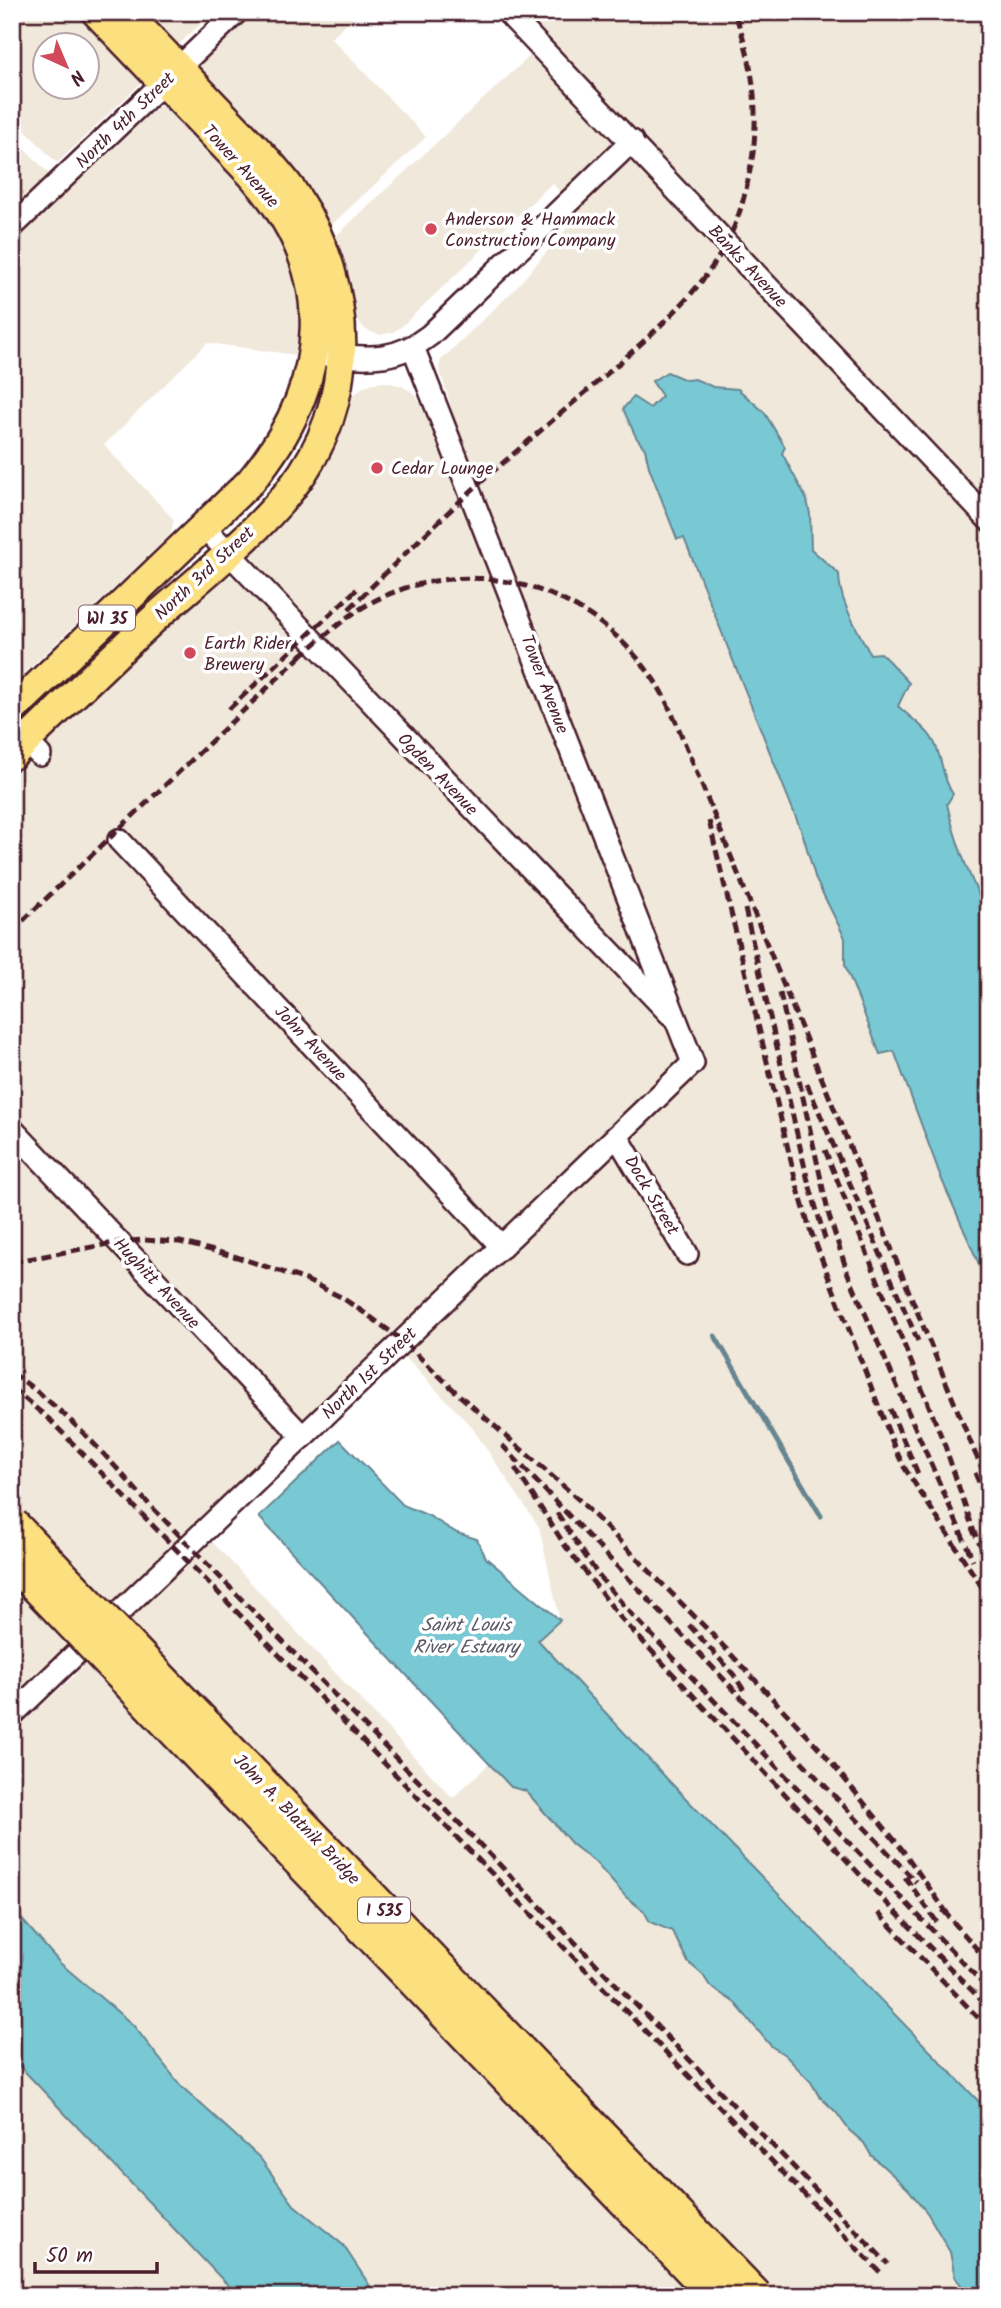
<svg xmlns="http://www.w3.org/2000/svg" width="1001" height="2308" viewBox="0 0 1001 2308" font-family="Kalam,sans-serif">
  <rect width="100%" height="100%" fill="#fff"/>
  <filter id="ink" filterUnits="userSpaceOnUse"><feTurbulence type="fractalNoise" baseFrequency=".0143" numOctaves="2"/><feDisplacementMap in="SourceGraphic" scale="14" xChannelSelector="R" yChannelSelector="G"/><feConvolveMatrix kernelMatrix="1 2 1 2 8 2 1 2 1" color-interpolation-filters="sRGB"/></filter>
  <g filter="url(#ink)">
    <g fill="#f0e8da" fill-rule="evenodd">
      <path d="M12,12H80L142,79L140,84L57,163L12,117ZM46,46H88V88H46Z"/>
      <polygon points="140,12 214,12 178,45 173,44"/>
      <polygon points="256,12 358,12 331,38 426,137 329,227 308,191 199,70 201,64"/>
      <path d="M525,12H989V917L968,874L954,836L947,804L953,794L947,785L943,765L933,740L898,706L844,604L839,588V574L811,549L810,514L782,452L784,447L764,412L723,386L713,387L695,379L686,380L667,373L663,396L650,408L626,419L645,449L649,467L677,539L684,537L803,835L816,880L845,938L870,1028L880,1054L893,1050L942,1180L989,1287V2112L670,1782L538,1640L560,1620L539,1527L471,1426L396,1348L204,1533L453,1798L489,1764L511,1787L526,1791L572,1844L595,1862L626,1897L644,1911L650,1922L672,1931L688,1962L704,1975L710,1986L735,2003L771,2046L785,2055L811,2082L819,2096L836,2112L849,2130L864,2143L871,2155L908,2189L928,2214L950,2252L955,2277L961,2285L960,2296H385L372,2289L343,2245L294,2205L260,2158L181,2086L133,2025L60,1963L12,1908V1733L77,1673L59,1654L12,1699V768L221,575L235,578L245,586L292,633L307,620L260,568L254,560L251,551L343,413L351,398L360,389L373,383L385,382L402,386L412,392L421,403L431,430L452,409L439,368L441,360L515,289L580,213L552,183L402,326L393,332L381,335L366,330L354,316L346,270L335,237L549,38ZM614,109L649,149L654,181L597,125Z"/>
      <polygon points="164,103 248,190 279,233 294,270 297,291 299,328 297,355 207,343 104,445 174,520 170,535 12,685 12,135 67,193 149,114"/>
      <polygon points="12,2058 115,2164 238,2296 12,2296"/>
    </g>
    <g fill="#79c9d5" stroke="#668591" stroke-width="2">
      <path d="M667,372L686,380L695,379L713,387L738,389L764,412L785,447L782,453L807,500L810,514L811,549L839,574C839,602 857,628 870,654L881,653L909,683L898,706C909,717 927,728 934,742C943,759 942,779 953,794L947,804C956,845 971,880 989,917V1287L942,1180L894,1051L880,1054L845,965V938L816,880L803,835L684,538L677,539L649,467L645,449L636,437L623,409L633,397L650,408L662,396L652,381Z"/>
      <polygon points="340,1440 403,1505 429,1516 457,1533 477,1539 486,1558 560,1620 538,1640 670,1782 989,2112 989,2296 960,2296 961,2285 955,2277 950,2252 928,2214 908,2189 871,2155 864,2143 849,2130 836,2112 819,2096 811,2082 785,2055 771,2046 735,2003 710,1986 703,1975 688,1962 672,1931 650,1922 644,1911 626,1897 595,1862 572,1844 526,1791 511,1787 259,1517"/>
      <polygon points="12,1908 60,1963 133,2025 181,2086 260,2158 294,2205 343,2245 372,2289 385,2296 238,2296 12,2058"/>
    </g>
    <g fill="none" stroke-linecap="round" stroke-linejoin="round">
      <polyline stroke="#668591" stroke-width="5" points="715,1336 821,1516"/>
      <g stroke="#4a1f2b" stroke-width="26">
        <g id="minor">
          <polyline points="507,12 989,520"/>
          <polyline points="12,227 237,12"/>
          <path d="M326,355C368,358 395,362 430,335L632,141"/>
          <polyline points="202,525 670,1014"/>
          <polyline points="12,727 40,755"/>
          <polyline points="119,840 502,1247"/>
          <polyline points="12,1129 303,1437"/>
          <polyline points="617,1136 687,1254"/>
          <polyline points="12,1715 693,1063 413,347"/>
        </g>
      </g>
      <g stroke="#4a1f2b" stroke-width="33">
        <g id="major">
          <path d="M12,710L250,482C332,383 340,272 252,175L96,12"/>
          <path d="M12,755C60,708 108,661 157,616C200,578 256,534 291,489C359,402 355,288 297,198C279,170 254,147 231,123C196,86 160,49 125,12"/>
        </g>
      </g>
      <use href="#minor" stroke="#fff" stroke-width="21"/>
      <use href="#major" stroke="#fce080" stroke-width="28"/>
      <g stroke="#4a1f2b" stroke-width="5" stroke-dasharray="10 5" stroke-linecap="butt">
        <path d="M349,609C402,557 454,504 511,456C546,426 581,396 616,366C656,330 700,293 726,244C741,216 748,184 753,153C759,106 752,56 734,12"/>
        <path d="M300,656C325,636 349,613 378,599C478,551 593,589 654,680C663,693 669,708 676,722L975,1453L989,1483"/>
        <polyline points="229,709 357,589"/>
        <polyline points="709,821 796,1182 809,1226 894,1446 904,1467 989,1598"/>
        <polyline points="745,909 807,1177 826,1242"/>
        <polyline points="12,931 306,651"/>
        <polyline points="780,993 829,1216 848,1274 973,1560"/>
        <polyline points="807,1084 918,1341"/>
        <polyline points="825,1150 944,1443 975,1535"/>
        <polyline points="12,1262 119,1242 143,1240 180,1242 237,1257 306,1280 341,1297 372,1318 403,1341 458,1394 577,1498 710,1632 820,1749 901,1848 950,1917"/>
        <path d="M12,1373C63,1408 104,1453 144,1499L888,2264"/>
        <polyline points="12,1388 50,1420 880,2272"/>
        <polyline points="890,1409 919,1476"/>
        <polyline points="502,1445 916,1882"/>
        <polyline points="515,1468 566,1547 620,1617 879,1895 989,2008"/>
        <polyline points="975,1473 989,1505"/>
        <polyline points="557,1513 598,1575 627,1609 989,1990"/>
        <polyline points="972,1528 989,1563"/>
        <polyline points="689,1625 734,1675 745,1692"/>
        <polyline points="905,1877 939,1925"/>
        <polyline points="943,1910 989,1963"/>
        <polyline points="878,1913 989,2029"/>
      </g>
      <g stroke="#4a1f2b" stroke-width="37" stroke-linecap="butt">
        <g id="highway-bridge">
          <polyline points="12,1524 756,2296"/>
          <polyline points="12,1561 716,2296"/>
        </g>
      </g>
      <use href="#highway-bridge" stroke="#fce080" stroke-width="32"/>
    </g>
  </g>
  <g fill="#d1495b" stroke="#fff" stroke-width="2.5">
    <circle cx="431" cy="229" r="7"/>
    <circle cx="377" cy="468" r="7"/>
    <circle cx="190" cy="653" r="7"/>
  </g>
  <g text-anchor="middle" stroke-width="7" stroke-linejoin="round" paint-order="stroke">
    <g fill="#fff" stroke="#80626b" stroke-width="2">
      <rect x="79" y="605.5" width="56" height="25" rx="5"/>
      <rect x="358" y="1897.5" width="52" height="25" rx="5"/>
    </g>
    <g font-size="16" font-weight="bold" fill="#4a1f2b">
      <text x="107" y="624">WI 35</text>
      <text x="384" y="1916">I 535</text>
    </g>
    <g font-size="18" fill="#4a1f2b" stroke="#fff">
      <text transform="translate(125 120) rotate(-44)" y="6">North 4th Street</text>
      <text transform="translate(241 166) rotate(48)" y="6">Tower Avenue</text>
      <text transform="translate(748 266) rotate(47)" y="6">Banks Avenue</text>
      <text transform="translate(204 573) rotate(-43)" y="6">North 3rd Street</text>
      <text transform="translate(545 684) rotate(69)" y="6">Tower Avenue</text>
      <text transform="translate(438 774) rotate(46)" y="6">Ogden Avenue</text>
      <text transform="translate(311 1043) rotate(47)" y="6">John Avenue</text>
      <text transform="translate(652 1195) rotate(59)" y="6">Dock Street</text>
      <text transform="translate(157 1283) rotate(47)" y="6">Hughitt Avenue</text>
      <text transform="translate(369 1373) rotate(-44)" y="6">North 1st Street</text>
      <text transform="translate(297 1819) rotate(46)" y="6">John A. Blatnik Bridge</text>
    </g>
    <g font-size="18" fill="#4a1f2b" stroke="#fff" text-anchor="start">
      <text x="445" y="225">Anderson &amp; Hammack<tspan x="445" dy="21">Construction Company</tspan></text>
      <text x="391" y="474">Cedar Lounge</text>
      <text x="204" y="649">Earth Rider<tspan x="204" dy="21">Brewery</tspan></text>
    </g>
    <g font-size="19" font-style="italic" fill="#5a5a66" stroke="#fff">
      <text x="466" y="1631">Saint Louis<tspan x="466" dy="22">River Estuary</tspan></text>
    </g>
  </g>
  <rect width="1001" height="2308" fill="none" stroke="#fff" stroke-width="42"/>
  <rect x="21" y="21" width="959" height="2266" fill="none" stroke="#4a1f2b" stroke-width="2.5" filter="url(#ink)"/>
  <g transform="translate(66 66) rotate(136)"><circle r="33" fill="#ffffff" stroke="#b7a5aa" stroke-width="2"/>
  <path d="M0-5L12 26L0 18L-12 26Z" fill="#d1495b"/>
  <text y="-10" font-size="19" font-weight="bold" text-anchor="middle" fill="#4a1f2b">N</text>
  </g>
  <path d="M35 2262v10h122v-10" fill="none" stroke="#4a1f2b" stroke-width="3.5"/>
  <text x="46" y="2262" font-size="21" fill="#4a1f2b" stroke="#ffffff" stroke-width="5" paint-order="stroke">50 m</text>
</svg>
